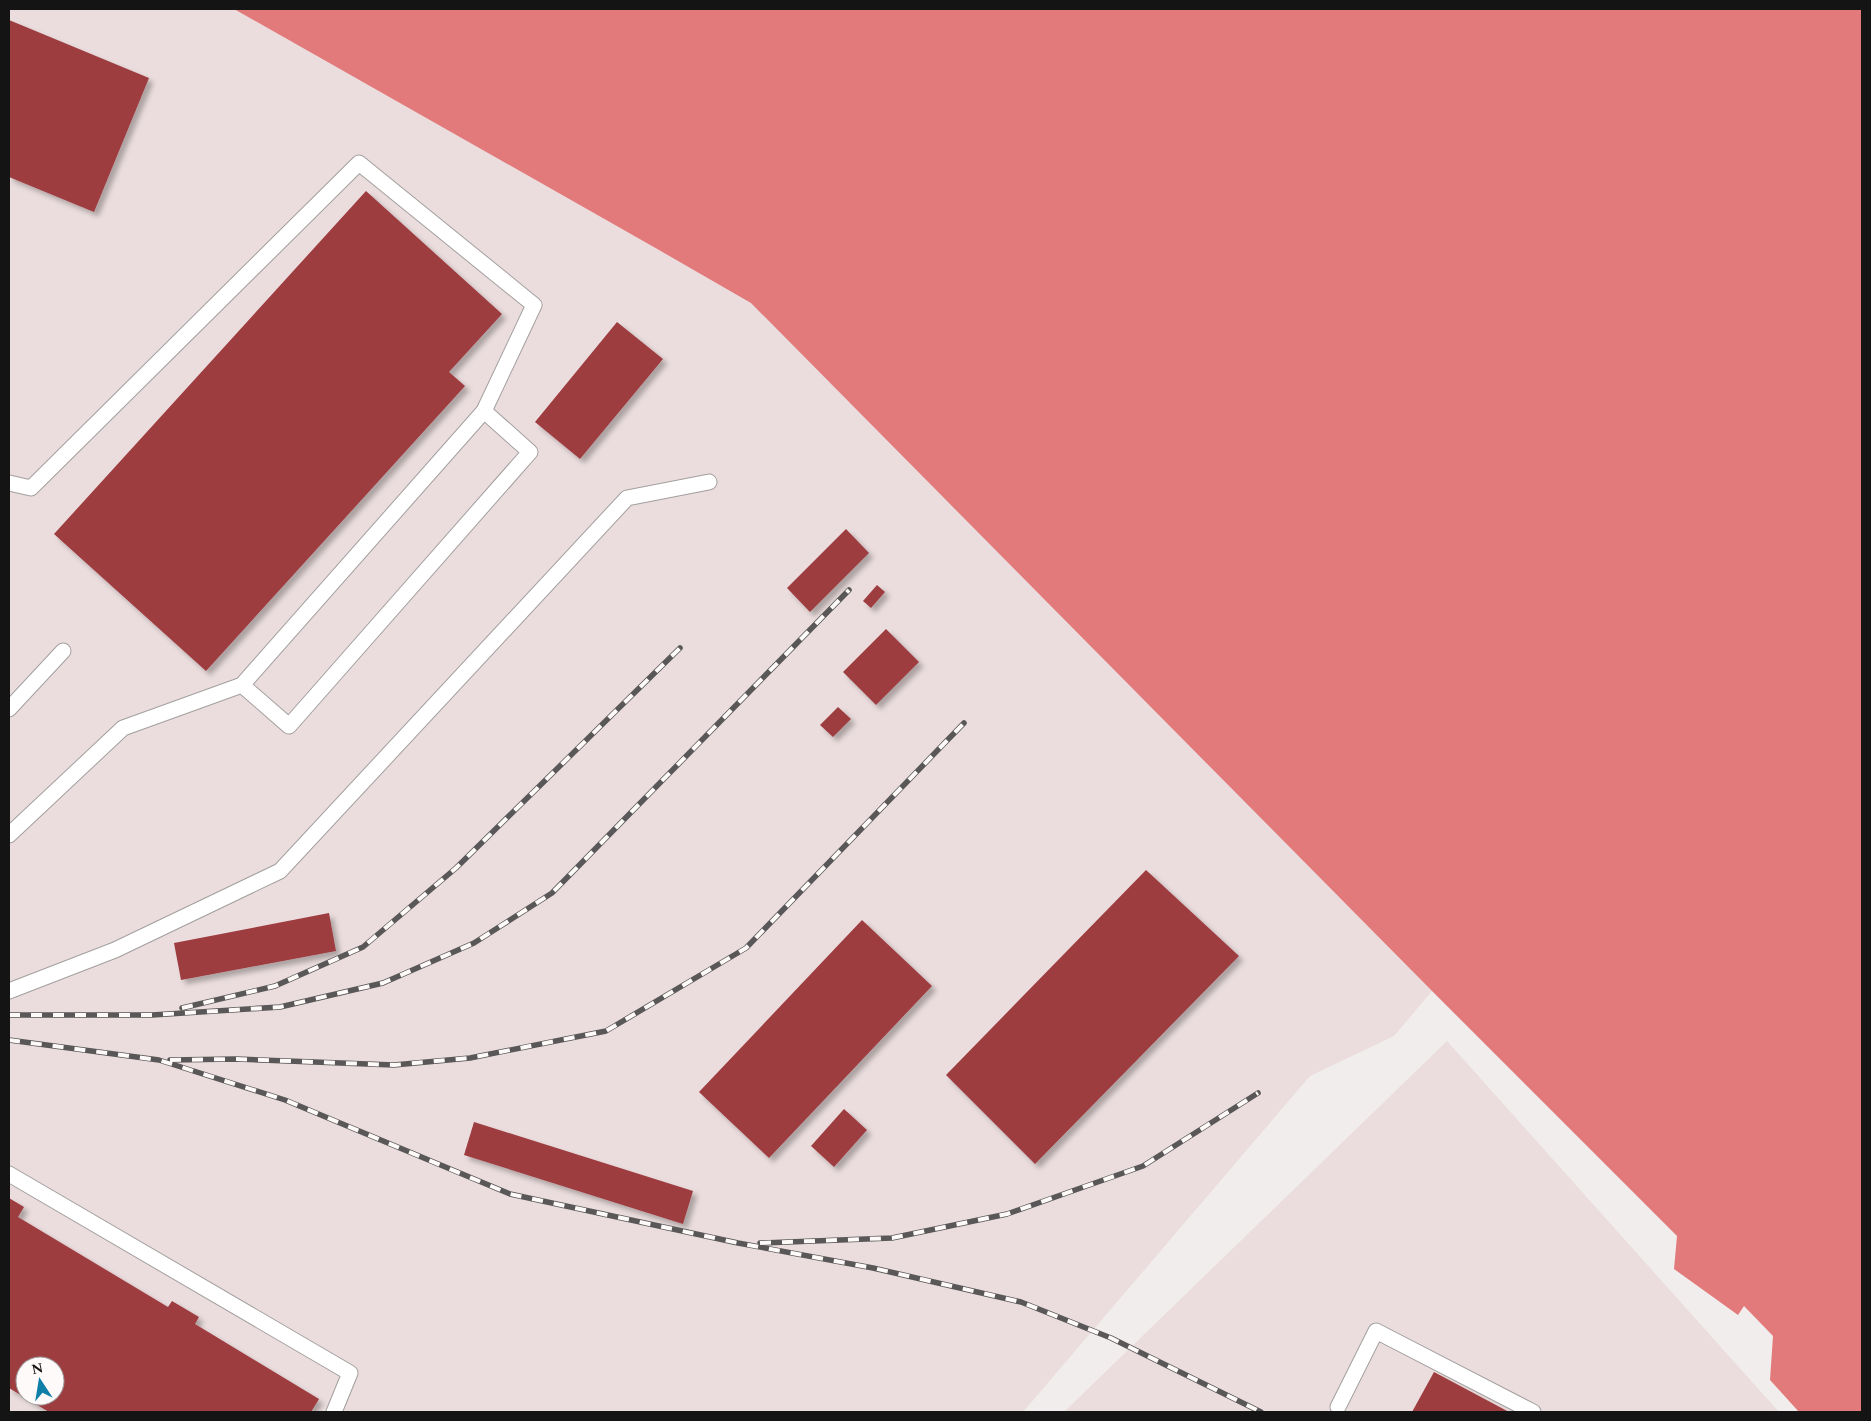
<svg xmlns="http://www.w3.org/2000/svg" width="1871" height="1421" viewBox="0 0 1871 1421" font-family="Spectral,serif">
  <defs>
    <filter id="shadow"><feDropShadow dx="4.5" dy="4.5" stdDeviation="2.5" flood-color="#0004"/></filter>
  </defs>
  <rect width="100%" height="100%" fill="#f1edec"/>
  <g fill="#ebdddd" fill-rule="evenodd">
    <path d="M9,9H234L659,250L695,244L1432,991L1394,1036L1310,1076L1023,1412H9ZM25,1366H55V1396H25Z"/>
    <polygon points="1447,1041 1779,1412 1064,1412"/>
  </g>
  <polygon fill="#e27a7b" points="234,9 1862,9 1862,1412 1799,1412 1770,1380 1773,1336 1744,1306 1738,1315 1674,1269 1677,1236 1432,991 751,303 659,250"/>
  <g fill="#9d3c41" fill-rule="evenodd" filter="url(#shadow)">
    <polygon points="9,20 149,78 94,212 9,177"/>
    <polygon points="366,191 502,314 449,372 465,386 206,671 54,534"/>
    <polygon points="617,322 663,359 580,459 535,422"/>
    <polygon points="846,529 869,553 810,612 787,588"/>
    <polygon points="877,585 885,592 871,608 863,601"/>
    <polygon points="886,629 919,662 876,705 843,672"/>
    <polygon points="838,707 851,719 833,737 820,725"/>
    <polygon points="1146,870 1239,956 1035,1164 946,1075"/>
    <polygon points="329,913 336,951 181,980 174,943"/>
    <polygon points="862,920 932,986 769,1158 699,1092"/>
    <polygon points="844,1109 867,1130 834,1167 811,1146"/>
    <polygon points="474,1122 693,1191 683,1224 464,1155"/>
    <path d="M9,1198L24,1207L18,1217L168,1307L172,1301L199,1317L195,1324L319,1399L311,1412H49L9,1388ZM25,1366H55V1396H25Z"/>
    <polygon points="1434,1372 1509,1412 1412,1412"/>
  </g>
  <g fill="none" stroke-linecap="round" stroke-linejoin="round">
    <g stroke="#a39f9f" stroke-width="17">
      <g id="lane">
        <polyline points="9,483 31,488 359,163 534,305 484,411"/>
        <polyline points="9,709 63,651"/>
        <polyline points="9,835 123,728 242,685 484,411 530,452 289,726 242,685"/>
        <polyline points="9,991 115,950 280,871 627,498 709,482"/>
        <polyline points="9,1174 350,1373 334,1412"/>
        <polyline points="1338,1407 1376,1331 1533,1412"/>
      </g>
    </g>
    <use href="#lane" stroke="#fff" stroke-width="15"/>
    <g stroke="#595757" stroke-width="5.5">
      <g id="rail">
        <polyline points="182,1008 275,986 363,947 456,868 680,648"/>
        <polyline points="9,1015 152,1015 280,1007 383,983 474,943 552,893 849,590"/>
        <polyline points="9,1040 159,1060 285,1100 510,1194 738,1243 873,1268 1021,1302 1111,1338 1261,1412"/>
        <polyline points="170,1060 236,1059 394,1065 470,1058 606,1031 746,948 964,723"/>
        <polyline points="760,1243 892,1238 1007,1214 1143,1166 1258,1093"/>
      </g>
    </g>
    <use href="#rail" stroke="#fefafa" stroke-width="4" stroke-dasharray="11" stroke-linecap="butt"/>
  </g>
  <rect width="1871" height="1421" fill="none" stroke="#151414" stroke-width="20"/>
  <g transform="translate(40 1381) rotate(348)"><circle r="24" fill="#fefafa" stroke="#a19e9e"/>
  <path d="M0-4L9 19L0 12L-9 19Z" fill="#107fa7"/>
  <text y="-8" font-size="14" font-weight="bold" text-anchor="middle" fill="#151414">N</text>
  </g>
</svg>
